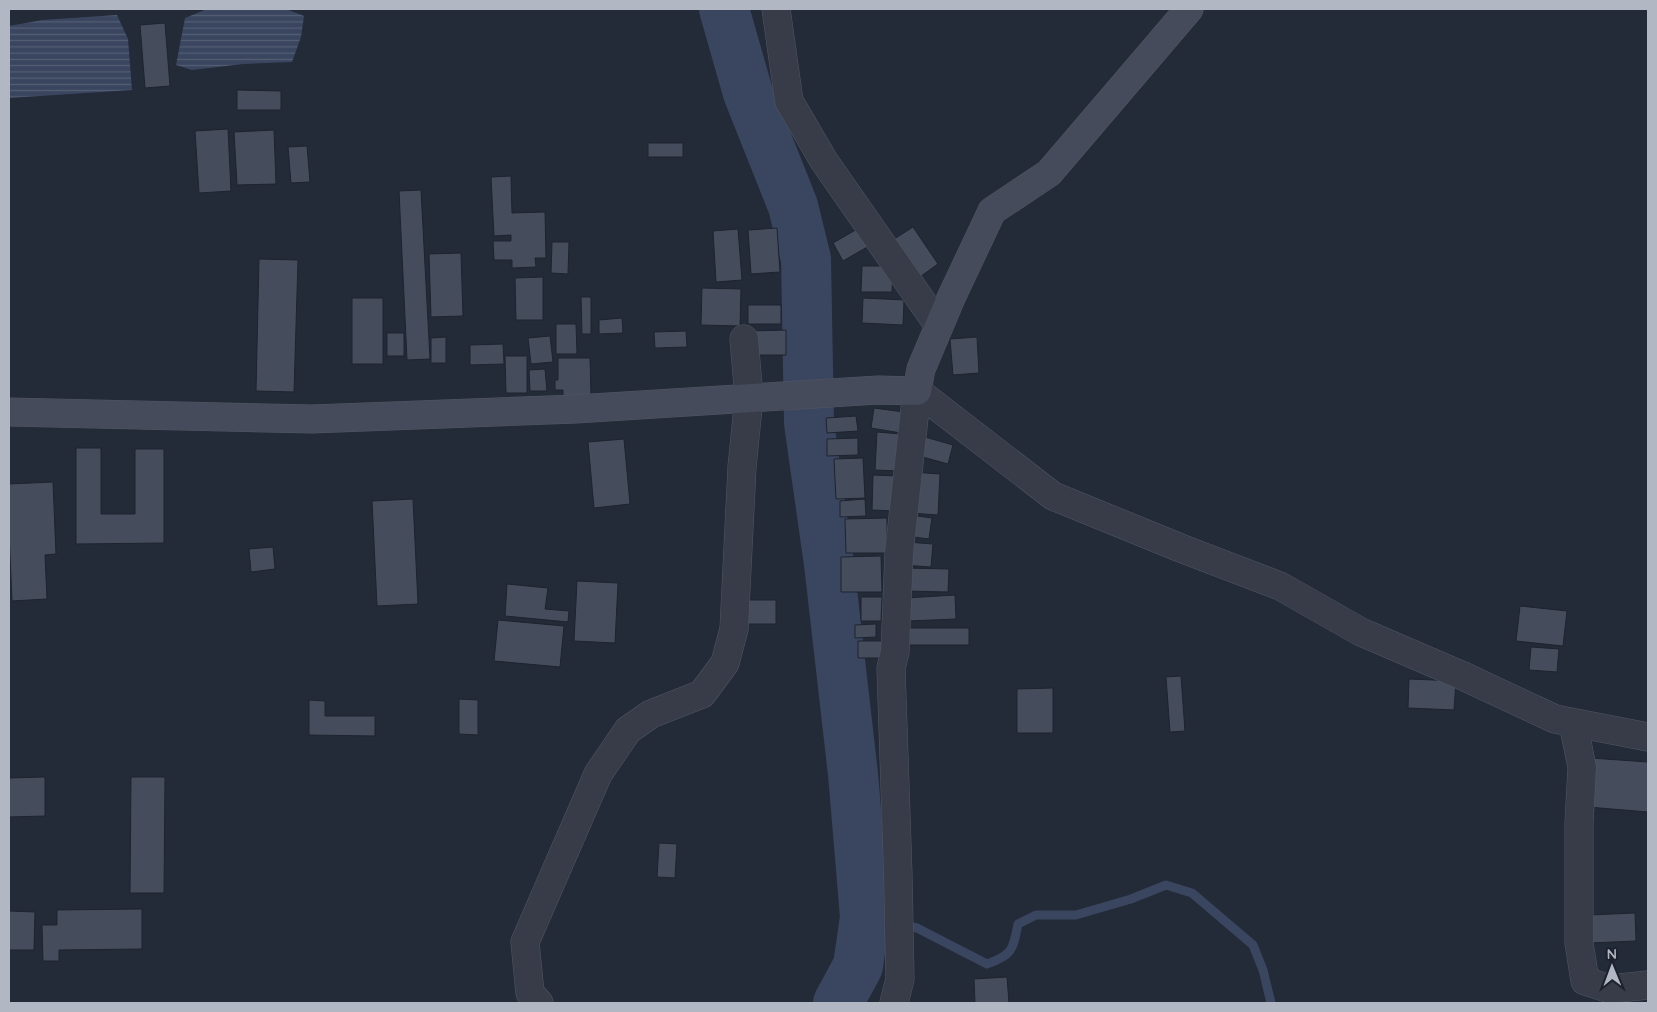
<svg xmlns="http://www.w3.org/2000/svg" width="1657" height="1012" viewBox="0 0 1657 1012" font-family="Quicksand,sans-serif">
  <defs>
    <pattern id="water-rules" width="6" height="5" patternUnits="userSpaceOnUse" patternTransform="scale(1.25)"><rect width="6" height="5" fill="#3a465f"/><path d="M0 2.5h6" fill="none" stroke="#545e74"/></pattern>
  </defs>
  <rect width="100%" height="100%" fill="#232a38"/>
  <g fill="url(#water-rules)">
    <polygon points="207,9 286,9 304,16 301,37 292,62 243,64 192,70 176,65 185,18"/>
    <polygon points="117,15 128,39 132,90 9,98 9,26 42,20"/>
  </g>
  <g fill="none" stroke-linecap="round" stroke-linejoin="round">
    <path stroke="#3a465f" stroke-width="9" d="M865,917L917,928L987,964C1013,955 1013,949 1018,924L1036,915H1076L1131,899L1166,885L1192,893L1253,945L1263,970L1271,1003"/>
    <polyline stroke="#3a465f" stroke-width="50" points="724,9 748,93 793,206 806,259 809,423 829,564 853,774 865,917 858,966 838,1003"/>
  </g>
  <g fill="#454d5c" stroke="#1e232f">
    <polygon points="165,23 170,86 145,88 140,25"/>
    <polygon points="237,90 281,91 281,110 237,110"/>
    <polygon points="228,129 231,191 199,193 195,131"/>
    <polygon points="274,130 276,184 237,185 234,132"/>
    <rect x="648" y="143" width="35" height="14"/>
    <polygon points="307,146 310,182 291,183 288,147"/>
    <polygon points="511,176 512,213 545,212 546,258 535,258 536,267 512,268 512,260 494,260 493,241 511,241 511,235 494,236 491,177"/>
    <polygon points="421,190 430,359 407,360 399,191"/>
    <polygon points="913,227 938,264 917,279 891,241"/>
    <polygon points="777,228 780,272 751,274 748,230"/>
    <polygon points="859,228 869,246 843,261 833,243"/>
    <polygon points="738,229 742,280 716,282 713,231"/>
    <polygon points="552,242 569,242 568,274 551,273"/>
    <polygon points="461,253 463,316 431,317 429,254"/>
    <polygon points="259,259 298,260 294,392 256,391"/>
    <polygon points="862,266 893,266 892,292 861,292"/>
    <polygon points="543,277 543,320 516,320 515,278"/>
    <polygon points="702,288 741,289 740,326 701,325"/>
    <polygon points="581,297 591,297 591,334 582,334"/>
    <rect x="352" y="298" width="31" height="66"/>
    <polygon points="863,298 904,300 903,325 862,323"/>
    <rect x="748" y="305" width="33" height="19"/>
    <polygon points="622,318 623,333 599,334 599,320"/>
    <polygon points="556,324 576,324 577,354 556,354"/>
    <polygon points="786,330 786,355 751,355 751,331"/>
    <polygon points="686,331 687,347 655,348 654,332"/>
    <rect x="387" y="333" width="17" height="23"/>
    <polygon points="550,336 553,362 531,364 528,338"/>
    <polygon points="446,337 446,363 431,363 431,338"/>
    <polygon points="977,337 979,373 953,375 950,339"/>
    <polygon points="503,344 504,364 470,365 470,345"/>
    <polygon points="505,356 527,356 527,393 506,393"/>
    <polygon points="558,358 590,358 591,396 563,397 563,390 555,390 555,380 558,380"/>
    <polygon points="545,369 547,391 530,391 529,370"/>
    <polygon points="874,408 904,412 901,433 871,428"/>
    <polygon points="856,416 858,431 827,433 826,418"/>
    <polygon points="877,432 901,434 899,471 875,470"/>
    <polygon points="918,435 953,445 948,464 912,454"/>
    <polygon points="858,438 858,455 827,456 827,439"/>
    <polygon points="624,439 630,504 594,508 588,442"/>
    <polygon points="76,448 101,448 101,514 135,514 135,449 164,449 164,543 76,544"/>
    <polygon points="863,458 865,498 836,499 834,459"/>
    <polygon points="912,472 940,474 938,515 910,513"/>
    <polygon points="873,475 897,476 895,511 872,510"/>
    <polygon points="53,482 56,554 45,555 47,599 12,601 9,533 9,484"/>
    <polygon points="413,499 418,604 377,606 372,501"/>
    <polygon points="865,499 866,516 840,517 840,501"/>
    <polygon points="909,515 932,518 929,539 906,536"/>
    <polygon points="887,518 887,553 846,553 845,519"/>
    <polygon points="906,542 933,544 931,567 903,565"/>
    <polygon points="273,547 275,569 251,572 249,549"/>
    <polygon points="881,556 882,592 841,592 841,557"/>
    <polygon points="906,568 949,569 948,592 906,591"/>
    <polygon points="577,581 618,583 615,643 574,641"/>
    <polygon points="507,584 548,588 545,609 569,611 568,622 505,616"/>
    <polygon points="955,595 956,619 907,621 906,598"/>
    <polygon points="861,597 882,597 881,621 861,621"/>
    <rect x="747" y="600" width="29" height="24"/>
    <polygon points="1520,606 1567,611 1563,646 1516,641"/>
    <polygon points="498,620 564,626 560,667 494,661"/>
    <polygon points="876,624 876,637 855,638 855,625"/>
    <rect x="909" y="628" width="60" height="17"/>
    <polygon points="858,641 884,641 883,658 858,658"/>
    <polygon points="1531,647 1559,649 1557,672 1529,670"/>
    <polygon points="1181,676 1185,731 1170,732 1166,677"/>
    <polygon points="1409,679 1456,681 1454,710 1408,708"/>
    <polygon points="1053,688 1053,733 1017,733 1017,689"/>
    <polygon points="459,699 478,700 478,735 459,734"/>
    <polygon points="309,700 325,701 325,716 375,716 375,736 309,735"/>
    <polygon points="1591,758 1648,762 1648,812 1588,807"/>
    <polygon points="45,777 45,816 9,817 9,778"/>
    <polygon points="131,777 165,777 164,893 130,893"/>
    <polygon points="659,843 677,844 675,878 657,877"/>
    <polygon points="142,909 142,949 59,950 59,961 43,961 42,925 57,925 57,910"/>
    <polygon points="9,911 35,912 34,950 9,950"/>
    <polygon points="1635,913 1636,941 1590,943 1589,915"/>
    <polygon points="1007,977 1009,1003 975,1003 974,979"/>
  </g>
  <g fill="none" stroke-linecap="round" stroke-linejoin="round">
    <g stroke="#525763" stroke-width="29">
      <g id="street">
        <polyline points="776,9 789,101 824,161 939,326"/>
        <polyline points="917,391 1053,496 1183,549 1280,586 1361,632 1461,675 1555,719 1648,737"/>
        <polyline points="1573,723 1582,767 1579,823 1579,943 1585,981 1610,989 1648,985"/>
        <polyline points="539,1003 530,993 525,942 598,774 628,730 651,714 702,694 725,663 734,629 742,467 749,397 744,339"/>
        <polyline points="894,1003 900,979 898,875 891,668 895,652 899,553 917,391"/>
      </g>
    </g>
    <g stroke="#525763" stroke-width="29">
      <polyline id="secondary" points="9,412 312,419 576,409 878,390 917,391 921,369 951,298 992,211 1049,173 1189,9"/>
    </g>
    <use href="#street" stroke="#373c48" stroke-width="28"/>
    <use href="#secondary" stroke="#454b5b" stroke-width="28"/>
  </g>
  <rect width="1657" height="1012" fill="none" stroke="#b2b7c4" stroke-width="20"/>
  <g transform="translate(1612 967) rotate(359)" stroke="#1c212d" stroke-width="4" paint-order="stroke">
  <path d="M0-4L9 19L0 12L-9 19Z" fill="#b2b7c4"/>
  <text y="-8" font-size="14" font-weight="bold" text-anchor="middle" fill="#b2b7c4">N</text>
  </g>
</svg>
